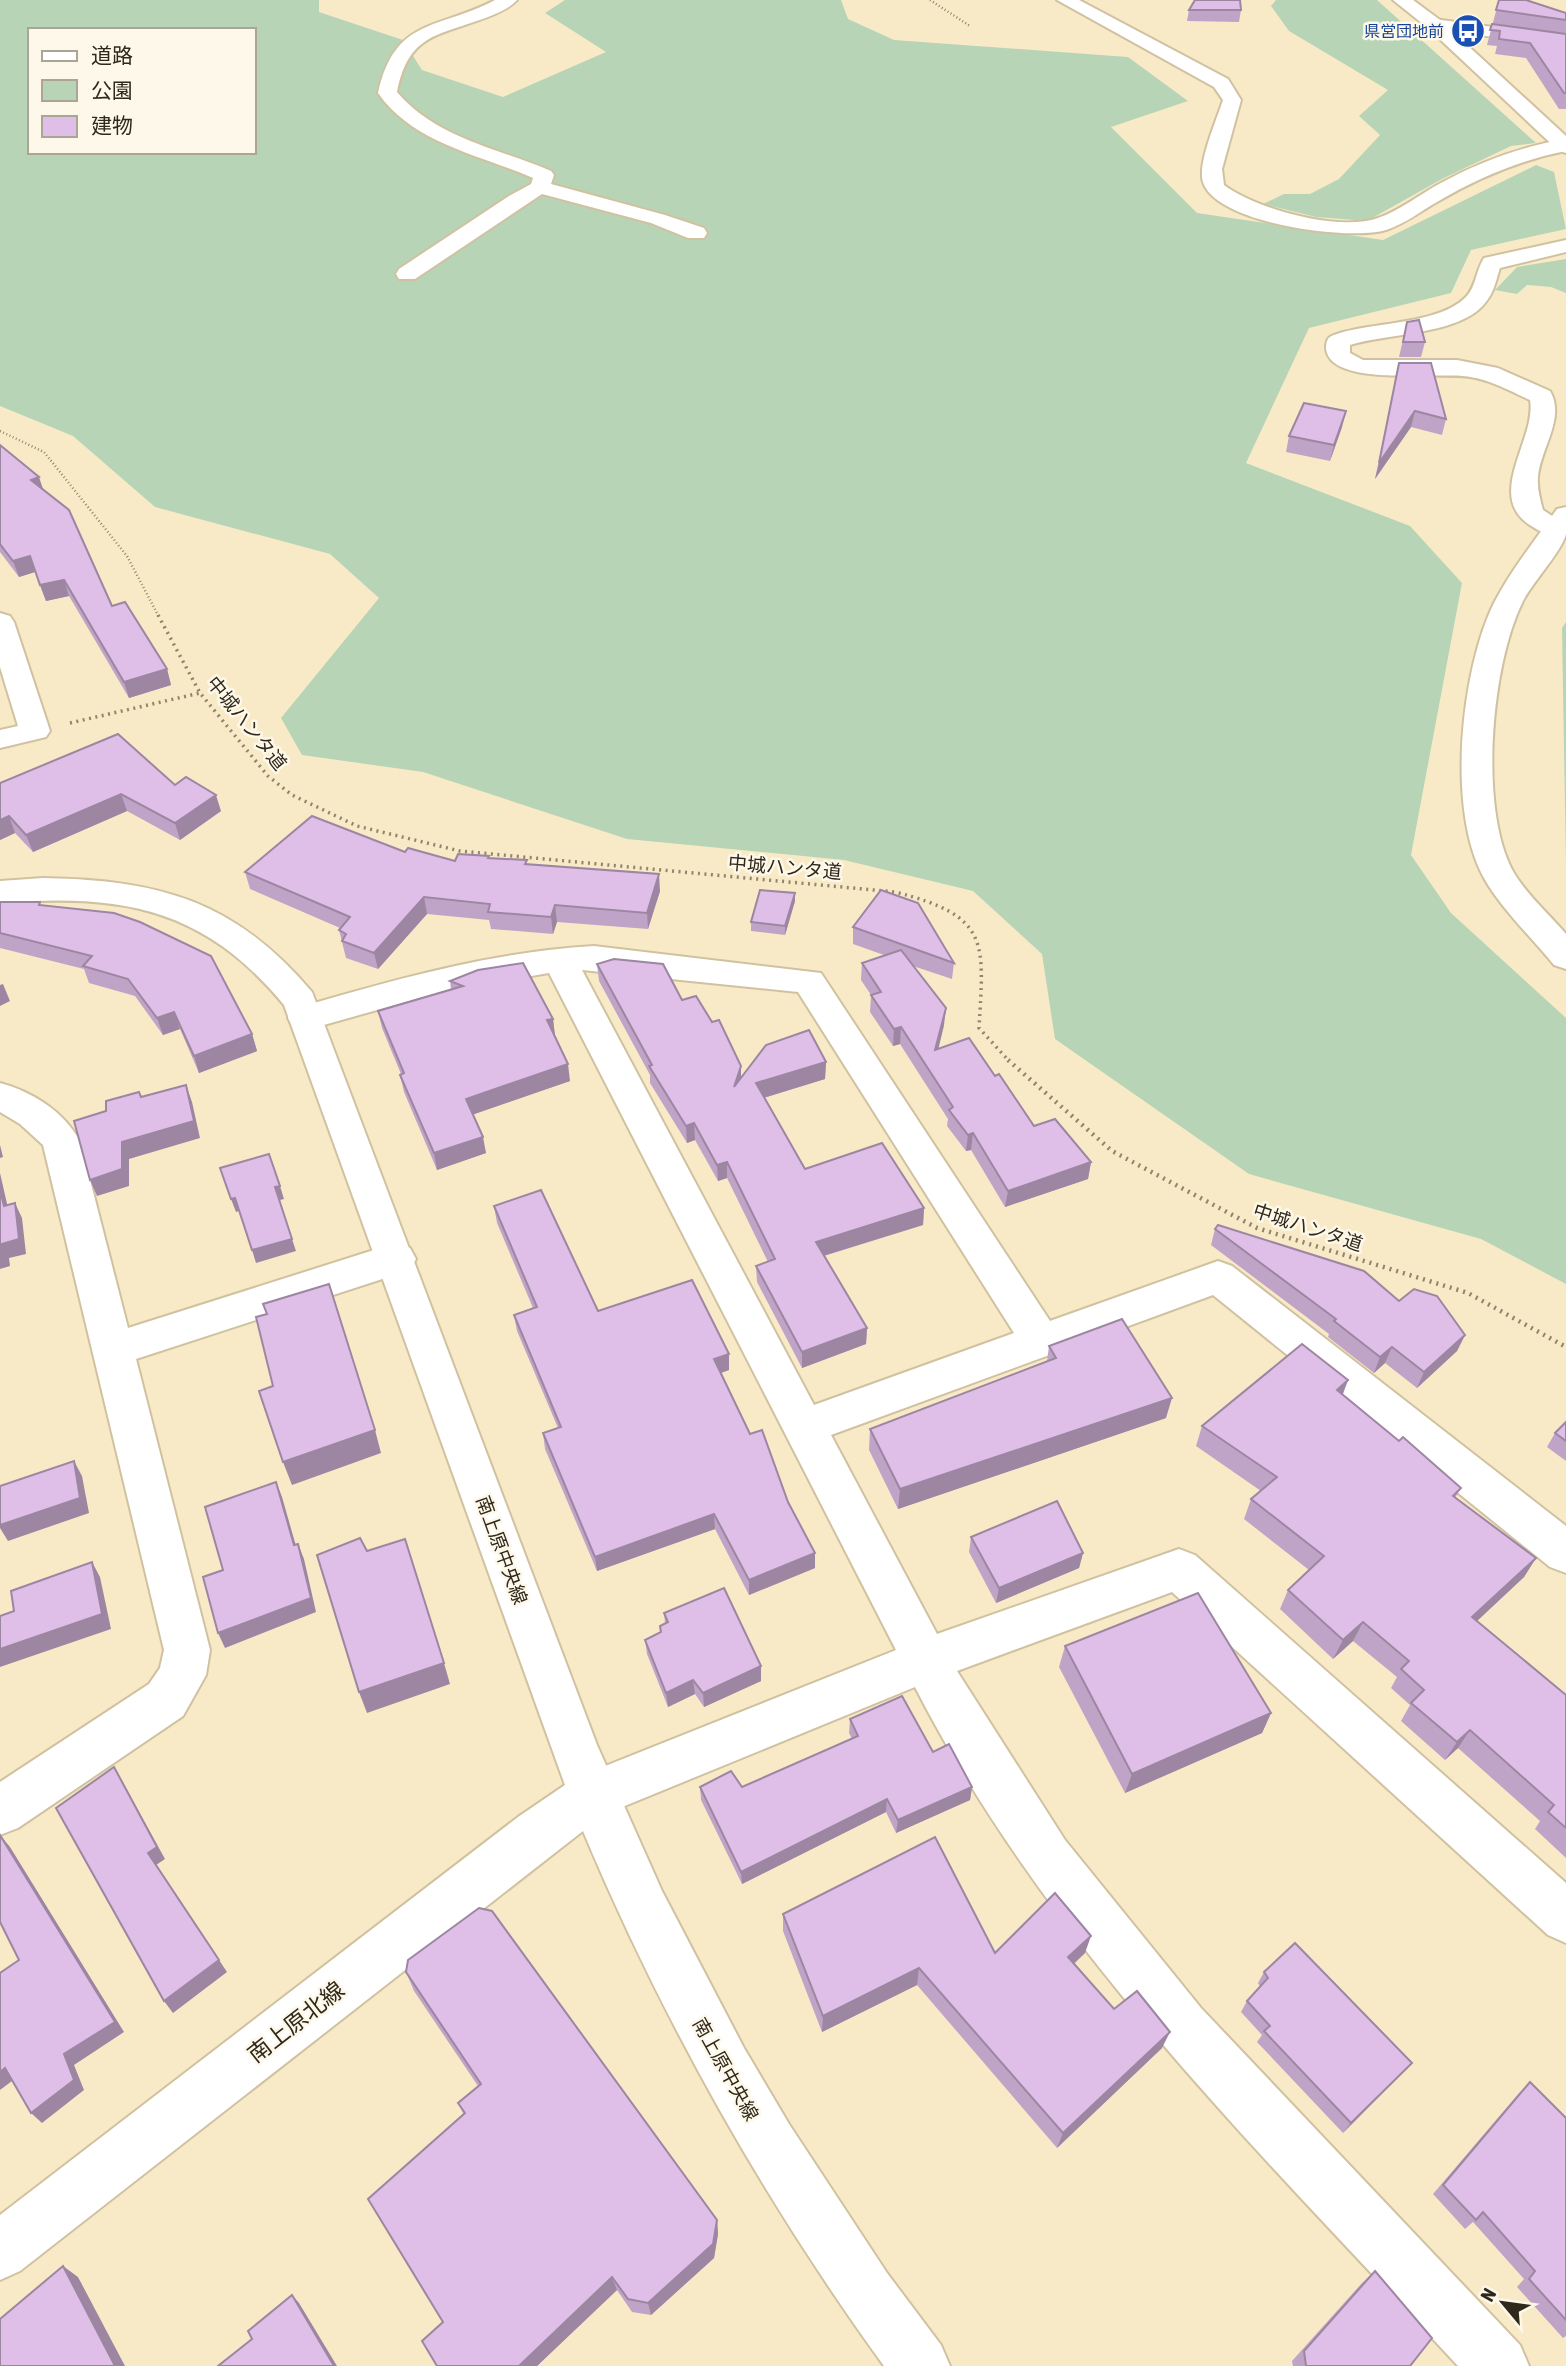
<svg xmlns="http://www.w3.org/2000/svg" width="1566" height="2366" viewBox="0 0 1566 2366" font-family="'Asap Condensed','Noto Sans JP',sans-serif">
  <rect width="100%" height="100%" fill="#f9eac7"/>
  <g fill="#b7d5b6" fill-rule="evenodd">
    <path d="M0,0H319V12L403,40L422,70L503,97L606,52L545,13L565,0H841L848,19L894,40L1128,57L1188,101L1111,127L1197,213L1383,240L1536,165L1554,172L1566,229L1471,250L1451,293L1309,328L1246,463L1410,526L1462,583L1411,855L1451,913L1566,1018V1284L1481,1239L1249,1174L1055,1039L1042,954L973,891L844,860L627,839L423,772L302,755L281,718L379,598L330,554L155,507L73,436L0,406ZM30,30H254V152H30Z"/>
    <polygon points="1276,0 1377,0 1536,143 1511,146 1442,179 1367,221 1316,217 1263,204 1284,194 1310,194 1339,179 1380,135 1359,116 1388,90 1289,31 1271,6"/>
    <polygon points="1566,259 1566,293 1551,287 1527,285 1517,294 1495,290 1517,267"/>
    <polygon points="1566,622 1566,867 1562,628"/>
  </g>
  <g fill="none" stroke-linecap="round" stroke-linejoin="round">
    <g stroke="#d0c2a0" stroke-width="4">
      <g id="street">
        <path d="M495,0H517C510,8 498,13 488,17C438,36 409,33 397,92C436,138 497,148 551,171L554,175L551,184L665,215L704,228L707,233L704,238H688L651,223L542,194L415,279H399L396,274L399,269L509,196L531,184L533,178C478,154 414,144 378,93C395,17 438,30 495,0Z"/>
        <path d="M1057,0H1079L1228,79L1241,100L1222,169L1224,185C1256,209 1339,232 1378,218C1399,211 1419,195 1439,184C1479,162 1520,147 1565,139L1566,151C1520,160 1478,178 1437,202C1421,211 1405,224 1386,230C1350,241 1216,224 1203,182C1197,164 1217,119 1223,100L1214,87Z"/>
        <polygon points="1434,19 1566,37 1566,47 1428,28 1425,24 1428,20"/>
        <path d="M1566,240V252L1500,268C1496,280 1494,293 1485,303C1460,335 1387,333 1350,345V353L1363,360H1457L1498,368L1550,391C1566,418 1540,449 1538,477C1537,488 1540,499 1543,510L1566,525L1564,534C1552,537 1544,534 1533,527C1482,498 1537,439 1530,400C1510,391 1491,380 1470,377C1440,371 1325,389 1326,346C1327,336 1331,336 1340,333C1375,322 1440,324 1466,297C1476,287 1476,270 1484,258Z"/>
        <polygon points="0,613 10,616 14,622 50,731 46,737 0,748 0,730 18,726 0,667"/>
        <path d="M594,946L821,973L1050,1321L1218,1261L1232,1266L1566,1526V1573L1550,1567L1213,1295L831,1435L937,1634L1179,1549L1195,1555L1566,1883V1943L1548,1935L1172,1592L957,1671L1065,1840L1201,2008L1520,2345L1529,2366H1458C1262,2154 1048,1947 915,1687L593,1819L575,1812L568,1795L575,1778L896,1650L549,973L448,990L306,1030L293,1027L288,1018L293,1009C393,980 490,952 594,946ZM582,970L798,992L1014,1333L814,1405Z"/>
        <path d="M0,1083C33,1092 63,1111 80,1141L128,1328L396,1243L410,1248L416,1259L410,1270L136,1359L210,1650L206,1675L183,1716L18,1828L0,1835V1782L149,1684L160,1668L164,1650L43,1145L20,1124L0,1112Z"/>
      </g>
    </g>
    <g stroke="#d0c2a0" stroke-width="4">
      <g id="secondary">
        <polygon points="1393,0 1413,0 1440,20 1566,136 1566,153 1559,151 1428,28"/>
        <path d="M1566,507C1566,515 1566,526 1566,534C1562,551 1532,583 1523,601C1491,664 1478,811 1514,873C1527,895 1550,915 1566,934V969L1554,965C1533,939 1499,906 1484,878C1446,810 1461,670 1494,603C1511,570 1536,539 1557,509Z"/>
        <path d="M43,878C161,880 235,901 312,992L597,1745L662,1891L744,2048L789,2124L887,2273L941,2345L950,2366H884C763,2199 663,2021 583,1831L20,2271L0,2280V2215L518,1817L565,1785L284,1005C203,907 121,894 0,903V881Z"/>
      </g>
    </g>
    <g stroke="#8f856d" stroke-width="2.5" stroke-dasharray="1 2.5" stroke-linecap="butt">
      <polyline points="930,0 970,26"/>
      <polyline points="0,431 44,452 127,556 159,617"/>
    </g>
    <g stroke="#8f856d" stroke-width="3.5" stroke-dasharray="2 4.5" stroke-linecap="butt">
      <path d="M158,615L200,693L268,776L292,795L357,826L460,851L895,892C990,916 984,941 979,1028L1009,1061"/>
      <polyline points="70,723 200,693"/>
    </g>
    <polyline stroke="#8f856d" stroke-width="4.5" stroke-dasharray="2 5" stroke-linecap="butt" points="1008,1060 1112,1151 1257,1228 1468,1293 1566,1347"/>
    <use href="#street" fill="#fff" fill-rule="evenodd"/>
    <use href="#secondary" fill="#fff" fill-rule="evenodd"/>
  </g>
  <g fill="#c0a4c7">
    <polygon points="1499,0 1566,13 1566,109 1559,109 1526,58 1495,54 1497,46 1487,45"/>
    <polygon points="1189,10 1241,10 1239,22 1187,21"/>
    <polygon points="1407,322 1425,342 1421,357 1399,357"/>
    <polygon points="1399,363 1446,419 1442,435 1411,427 1375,479"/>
    <polygon points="1342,427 1330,461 1286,452 1289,436"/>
    <polygon points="0,445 43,489 112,606 167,669 171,685 129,698 69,596 46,601 35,572 19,577 0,552"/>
    <polygon points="0,783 175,785 221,811 180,840 127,811 33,852 15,833 0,840"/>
    <polygon points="405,852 455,861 489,858 528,864 660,891 648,929 557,922 553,934 491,929 489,920 427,914 378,969 346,958 339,930 340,928 250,889 245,872"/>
    <polygon points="795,901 785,935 751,931 751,922"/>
    <polygon points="0,902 42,906 252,1034 257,1051 199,1073 180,1029 163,1035 135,996 89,983 84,969 0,948"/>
    <polygon points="853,927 954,963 952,979 913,966 944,1025 938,1049 995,1076 1034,1126 1091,1162 1088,1179 1005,1207 971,1150 966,1151 947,1126 948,1119 900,1044 893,1046 870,1012 871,995 861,980 862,963 884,955 853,944"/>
    <polygon points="597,964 682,1000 741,1066 741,1078 826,1062 825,1079 764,1098 805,1169 924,1208 923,1225 824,1256 867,1328 866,1344 802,1368 757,1282 756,1266 768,1262 727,1178 718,1181 695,1140 687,1143 650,1083 650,1075 599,981"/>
    <polygon points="450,981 553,1019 555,1036 570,1081 473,1114 486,1153 437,1170 404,1092 400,1075 401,1074 382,1028 378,1011 451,989"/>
    <polygon points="494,1206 598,1311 729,1354 729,1370 721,1373 750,1434 815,1553 815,1568 749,1595 715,1529 597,1571 545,1449 543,1433 558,1428 517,1331 514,1315 533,1308 497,1223"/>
    <polygon points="1215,1229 1399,1301 1465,1335 1457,1351 1417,1388 1385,1363 1374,1373 1328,1337 1329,1334 1211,1245"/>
    <polygon points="1049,1346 1166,1418 898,1509 869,1450 870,1429 1047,1361"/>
    <polygon points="1348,1380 1343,1394 1399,1441 1461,1488 1455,1498 1536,1558 1524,1577 1477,1621 1566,1695 1566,1858 1535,1829 1540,1821 1458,1748 1445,1760 1401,1721 1410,1705 1391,1688 1397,1677 1353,1641 1333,1659 1280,1609 1288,1590 1309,1570 1244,1519 1251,1499 1261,1491 1196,1446 1202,1426"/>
    <polygon points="1566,1422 1566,1461 1547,1447 1555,1433"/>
    <polygon points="971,1537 1083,1553 1079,1568 996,1603 969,1552"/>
    <polygon points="664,1613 761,1666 761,1681 704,1707 695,1694 668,1707 647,1654 645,1640 660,1633 660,1626 665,1623"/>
    <polygon points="1065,1646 1271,1713 1262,1733 1125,1793 1059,1667"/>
    <polygon points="850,1719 933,1752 972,1787 970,1800 896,1833 886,1812 742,1884 701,1800 700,1787 742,1787 852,1739 849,1733"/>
    <polygon points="783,1914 995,1953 1085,1953 1074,1964 1114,2009 1162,2048 1057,2148 917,1985 822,2032 783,1931"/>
    <polygon points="406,1972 717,2220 718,2234 714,2258 651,2315 632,2312 617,2290 537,2366 437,2366 464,2115 458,2103 478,2086 414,1991"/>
    <polygon points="1264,1972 1412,2063 1343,2133 1257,2042 1262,2035 1241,2012 1247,2001 1260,1987 1258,1983"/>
    <polygon points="1530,2082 1566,2118 1566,2336 1563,2338 1517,2287 1524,2279 1473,2222 1465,2229 1433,2194 1519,2093"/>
    <polygon points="1375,2271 1410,2366 1293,2366 1292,2361 1362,2283"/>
  </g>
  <g fill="#9c86a2">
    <polygon points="1346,411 1342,427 1330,461 1334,445"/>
    <polygon points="1415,411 1411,427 1375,479 1379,463"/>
    <polygon points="39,477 44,492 31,480"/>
    <polygon points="30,556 35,572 19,577 13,561"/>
    <polygon points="64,580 69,596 46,601 40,585"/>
    <polygon points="167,669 171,685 129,698 124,682"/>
    <polygon points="121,794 127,811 33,852 26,835"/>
    <polygon points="216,795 221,811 180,840 175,823"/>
    <polygon points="9,816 15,833 0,840 0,820"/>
    <polygon points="659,874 660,891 648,929 647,913"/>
    <polygon points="795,893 795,901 785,935 785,926"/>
    <polygon points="424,897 427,914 378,969 374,953"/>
    <polygon points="555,905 557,922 553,934 551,917"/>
    <polygon points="3,984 10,1001 0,1006 0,985"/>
    <polygon points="946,1008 944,1025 934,1067 935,1050"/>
    <polygon points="174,1012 180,1029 163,1035 157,1018"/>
    <polygon points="553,1019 555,1036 547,1020"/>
    <polygon points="901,1027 900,1044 893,1046 894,1029"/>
    <polygon points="252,1034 257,1051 199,1073 194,1056"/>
    <polygon points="826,1062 825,1079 756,1100 756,1083"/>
    <polygon points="568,1064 570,1081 469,1116 466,1099"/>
    <polygon points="741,1066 741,1083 734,1087"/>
    <polygon points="186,1085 192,1102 200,1138 129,1159 129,1186 97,1196 90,1180 122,1142"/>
    <polygon points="694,1123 695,1140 687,1143 686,1126"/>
    <polygon points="973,1133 971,1150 966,1151 968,1135"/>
    <polygon points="483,1137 486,1153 437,1170 434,1153"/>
    <polygon points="0,1145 3,1157 0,1158"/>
    <polygon points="727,1162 727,1178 718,1181 717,1165"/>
    <polygon points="1091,1162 1088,1179 1005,1207 1008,1191"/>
    <polygon points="0,1173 11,1221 4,1206 0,1190"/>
    <polygon points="280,1186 284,1199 280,1200 275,1187"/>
    <polygon points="235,1198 239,1211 236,1212 231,1199"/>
    <polygon points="15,1203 22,1218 26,1254 9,1258 10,1266 0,1269 0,1252 2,1244"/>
    <polygon points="924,1208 923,1225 816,1258 816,1242"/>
    <polygon points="292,1239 296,1251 256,1263 252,1250"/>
    <polygon points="867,1328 866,1344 802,1368 802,1352"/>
    <polygon points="1465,1335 1457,1351 1417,1388 1424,1372"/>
    <polygon points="1392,1347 1385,1363 1374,1373 1380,1357"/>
    <polygon points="729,1354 729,1370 715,1375 714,1359"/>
    <polygon points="1348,1380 1340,1401 1337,1390"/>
    <polygon points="1172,1398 1166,1418 898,1509 900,1489"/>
    <polygon points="375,1430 381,1453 292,1485 283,1462"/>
    <polygon points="74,1461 82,1476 89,1513 8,1541 0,1528 0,1525"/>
    <polygon points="276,1482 282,1497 300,1560 294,1545"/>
    <polygon points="714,1514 715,1529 597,1571 595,1557"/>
    <polygon points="298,1544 304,1559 316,1612 225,1648 218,1633"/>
    <polygon points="815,1553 815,1568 749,1595 749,1580"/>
    <polygon points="1083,1553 1079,1568 996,1603 999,1588"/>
    <polygon points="1536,1558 1524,1577 1461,1636 1472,1617"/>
    <polygon points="92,1562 100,1577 111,1629 0,1667 0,1649"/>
    <polygon points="1363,1622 1353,1641 1333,1659 1343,1640"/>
    <polygon points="444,1663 450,1684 367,1713 359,1692"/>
    <polygon points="761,1666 761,1681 704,1707 703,1693"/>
    <polygon points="693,1680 695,1694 668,1707 666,1693"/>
    <polygon points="1271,1713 1262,1733 1125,1793 1132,1774"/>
    <polygon points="1470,1730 1458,1748 1445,1760 1457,1742"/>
    <polygon points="114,1767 122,1781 165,1859 156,1865 227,1972 173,2013 164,2001 148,1853"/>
    <polygon points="972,1787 970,1800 896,1833 898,1820"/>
    <polygon points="887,1799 886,1812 742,1884 741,1872"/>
    <polygon points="0,1835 10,1847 124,2032 74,2065 84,2090 42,2123 31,2113 64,2054"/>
    <polygon points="1091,1936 1085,1953 1062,1974 1068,1957"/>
    <polygon points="919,1968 917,1985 822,2032 823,2016"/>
    <polygon points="1170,2032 1162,2048 1057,2148 1063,2133"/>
    <polygon points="1412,2063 1402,2073 1343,2133 1351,2123"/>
    <polygon points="5,2068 16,2078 0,2090 0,2072"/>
    <polygon points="717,2220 718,2234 714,2258 651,2315 648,2303"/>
    <polygon points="63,2266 78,2277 125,2366 115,2366"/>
    <polygon points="612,2277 617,2290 537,2366 519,2366"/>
    <polygon points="292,2295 299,2303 337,2366 334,2366"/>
  </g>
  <g fill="#dfbfe7" stroke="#9c86a2" stroke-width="2">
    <polygon points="1195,0 1240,0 1241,10 1189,10"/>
    <polygon points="1499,0 1526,0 1566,13 1566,20 1496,10"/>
    <polygon points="1492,24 1566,34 1566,93 1564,93 1530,43 1499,39 1500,31 1490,30"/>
    <polygon points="1419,320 1425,342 1403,342 1407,322"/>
    <polygon points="1399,363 1431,363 1446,419 1415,411 1379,463"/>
    <polygon points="1304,403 1346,411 1334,445 1289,436"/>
    <polygon points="0,445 39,477 31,480 69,510 112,606 125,602 167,669 124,682 64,580 40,585 30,556 13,561 0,544"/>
    <polygon points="118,734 175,785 186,777 216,795 175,823 121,794 26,835 9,816 0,820 0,783"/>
    <polygon points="312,816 405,852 408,848 455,861 458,854 489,856 488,858 527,860 525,864 659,874 647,913 555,905 551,917 488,912 490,904 424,897 374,953 342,941 346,934 339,930 350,917 245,872"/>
    <polygon points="760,890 795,893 785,926 751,922"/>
    <polygon points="881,890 918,903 954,963 853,927"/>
    <polygon points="0,902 40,902 39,905 114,913 140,922 211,956 252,1034 194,1056 174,1012 157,1018 128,979 83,966 92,956 0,933"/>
    <polygon points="901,950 946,1008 935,1050 969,1038 995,1076 999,1074 1034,1126 1055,1119 1091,1162 1008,1191 973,1133 968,1135 949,1110 953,1107 901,1027 894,1029 871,995 881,992 862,963"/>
    <polygon points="614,959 663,964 682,1000 696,996 712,1022 719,1020 741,1066 734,1087 766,1045 809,1030 826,1062 756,1083 805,1169 882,1143 924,1208 816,1242 867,1328 802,1352 756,1266 775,1259 727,1162 717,1165 694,1123 686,1126 649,1066 652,1065 597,964"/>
    <polygon points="523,963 553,1019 547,1020 568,1064 466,1099 483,1137 434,1153 400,1075 404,1073 378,1011 463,986 450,981 478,970"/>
    <polygon points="186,1085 194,1121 122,1142 122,1169 90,1180 74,1121 106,1111 106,1101 139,1092 141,1097"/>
    <polygon points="269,1154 280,1186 275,1187 292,1239 252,1250 235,1198 231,1199 220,1168"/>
    <polygon points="0,1190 4,1206 15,1203 19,1239 2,1244 2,1251 0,1252"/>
    <polygon points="541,1190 598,1311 692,1280 729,1354 714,1359 750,1434 762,1430 788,1502 815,1553 749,1580 714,1514 595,1557 543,1433 561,1427 514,1315 537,1307 494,1206"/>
    <polygon points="1218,1225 1364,1271 1399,1301 1414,1289 1437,1296 1465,1335 1424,1372 1392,1347 1380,1357 1334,1321 1336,1319 1215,1229"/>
    <polygon points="329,1284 375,1430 283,1462 259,1391 273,1386 256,1317 267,1314 263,1304"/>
    <polygon points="1122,1319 1172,1398 900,1489 870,1429 1056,1358 1049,1346"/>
    <polygon points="1302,1344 1348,1380 1337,1390 1399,1441 1403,1437 1461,1488 1453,1496 1536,1558 1472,1617 1566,1695 1566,1828 1548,1812 1554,1805 1470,1730 1457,1742 1411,1703 1424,1690 1401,1669 1409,1661 1363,1622 1343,1640 1288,1590 1324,1556 1251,1499 1277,1477 1202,1426"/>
    <polygon points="1566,1422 1566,1441 1555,1433"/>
    <polygon points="74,1461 80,1498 0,1525 0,1486"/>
    <polygon points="276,1482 294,1545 298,1544 311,1598 218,1633 203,1577 223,1570 205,1507"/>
    <polygon points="1057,1501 1083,1553 999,1588 971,1537"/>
    <polygon points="360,1538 367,1551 405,1539 444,1663 359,1692 317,1555"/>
    <polygon points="92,1562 102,1614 0,1649 0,1616 14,1611 11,1591"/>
    <polygon points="724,1588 761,1666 703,1693 693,1680 666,1693 645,1640 661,1632 660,1626 668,1622 664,1613"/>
    <polygon points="1198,1593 1271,1713 1132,1774 1065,1646"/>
    <polygon points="902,1696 933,1752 949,1744 972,1787 898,1820 887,1799 741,1872 700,1787 731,1771 742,1787 858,1736 850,1719"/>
    <polygon points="114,1767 157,1847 148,1853 219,1960 164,2001 56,1808"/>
    <polygon points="0,1835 115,2022 64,2054 74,2080 31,2113 5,2068 0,2072 0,1973 19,1960 0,1922"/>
    <polygon points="935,1837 995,1953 1055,1893 1091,1936 1068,1957 1114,2009 1137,1991 1170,2032 1063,2133 919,1968 823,2016 783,1914"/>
    <polygon points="479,1908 492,1911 717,2220 713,2244 648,2303 628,2299 612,2277 519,2366 437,2366 422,2341 443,2322 368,2199 465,2113 458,2103 481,2084 406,1972 408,1960"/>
    <polygon points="1295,1943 1412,2063 1351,2123 1264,2031 1270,2026 1247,2001 1268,1978 1264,1972"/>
    <polygon points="1530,2082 1566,2118 1566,2320 1529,2279 1535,2271 1483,2212 1476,2220 1443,2185"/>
    <polygon points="63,2266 115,2366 0,2366 0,2319"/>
    <polygon points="1375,2271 1432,2338 1410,2366 1306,2366 1304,2351"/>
    <polygon points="292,2295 334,2366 218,2366 252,2339 248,2331"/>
  </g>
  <defs>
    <g id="bus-disc" transform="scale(1.75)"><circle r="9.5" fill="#1a4fb4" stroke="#fef8ea"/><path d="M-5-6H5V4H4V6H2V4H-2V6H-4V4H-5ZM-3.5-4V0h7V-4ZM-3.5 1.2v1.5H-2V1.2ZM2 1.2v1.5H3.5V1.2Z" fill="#fff"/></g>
  </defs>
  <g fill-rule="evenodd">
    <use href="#bus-disc" x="1468" y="31"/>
  </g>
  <g text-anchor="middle" stroke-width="5" stroke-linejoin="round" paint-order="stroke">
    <g font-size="16" fill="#164399" stroke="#fef8ea" text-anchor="end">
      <text x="1444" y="37">県営団地前</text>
    </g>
    <g font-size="19" fill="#2f291c" stroke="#fef8ea">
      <text transform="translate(247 723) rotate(51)" y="7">中城ハンタ道</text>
      <text transform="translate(785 867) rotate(5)" y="7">中城ハンタ道</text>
      <text transform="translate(1308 1227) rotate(18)" y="7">中城ハンタ道</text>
      <text transform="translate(502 1550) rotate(70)" y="7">南上原中央線</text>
      <text transform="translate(726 2069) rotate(61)" y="7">南上原中央線</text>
    </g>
    <g font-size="23" fill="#2f291c" stroke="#fef8ea">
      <text transform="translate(296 2022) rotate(-38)" y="8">南上原北線</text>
    </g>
  </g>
  <rect x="28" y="28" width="228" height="126" fill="#fef8ea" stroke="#aba598" stroke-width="2"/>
  <rect x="42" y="51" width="35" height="10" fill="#ffffff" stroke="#aba598" stroke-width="2"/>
  <text x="91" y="63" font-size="21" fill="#2f291c">道路</text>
  <rect x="42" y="80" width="35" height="21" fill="#b7d5b6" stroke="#aba598" stroke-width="2"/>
  <text x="91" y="98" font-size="21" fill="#2f291c">公園</text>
  <rect x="42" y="116" width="35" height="21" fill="#dfbfe7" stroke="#aba598" stroke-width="2"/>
  <text x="91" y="133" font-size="21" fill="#2f291c">建物</text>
  <g transform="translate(1503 2303) rotate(299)" stroke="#fef8ea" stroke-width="5" paint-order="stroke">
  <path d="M0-5L12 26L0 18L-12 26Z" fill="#2f291c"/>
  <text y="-10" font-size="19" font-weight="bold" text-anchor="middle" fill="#2f291c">N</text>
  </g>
</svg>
